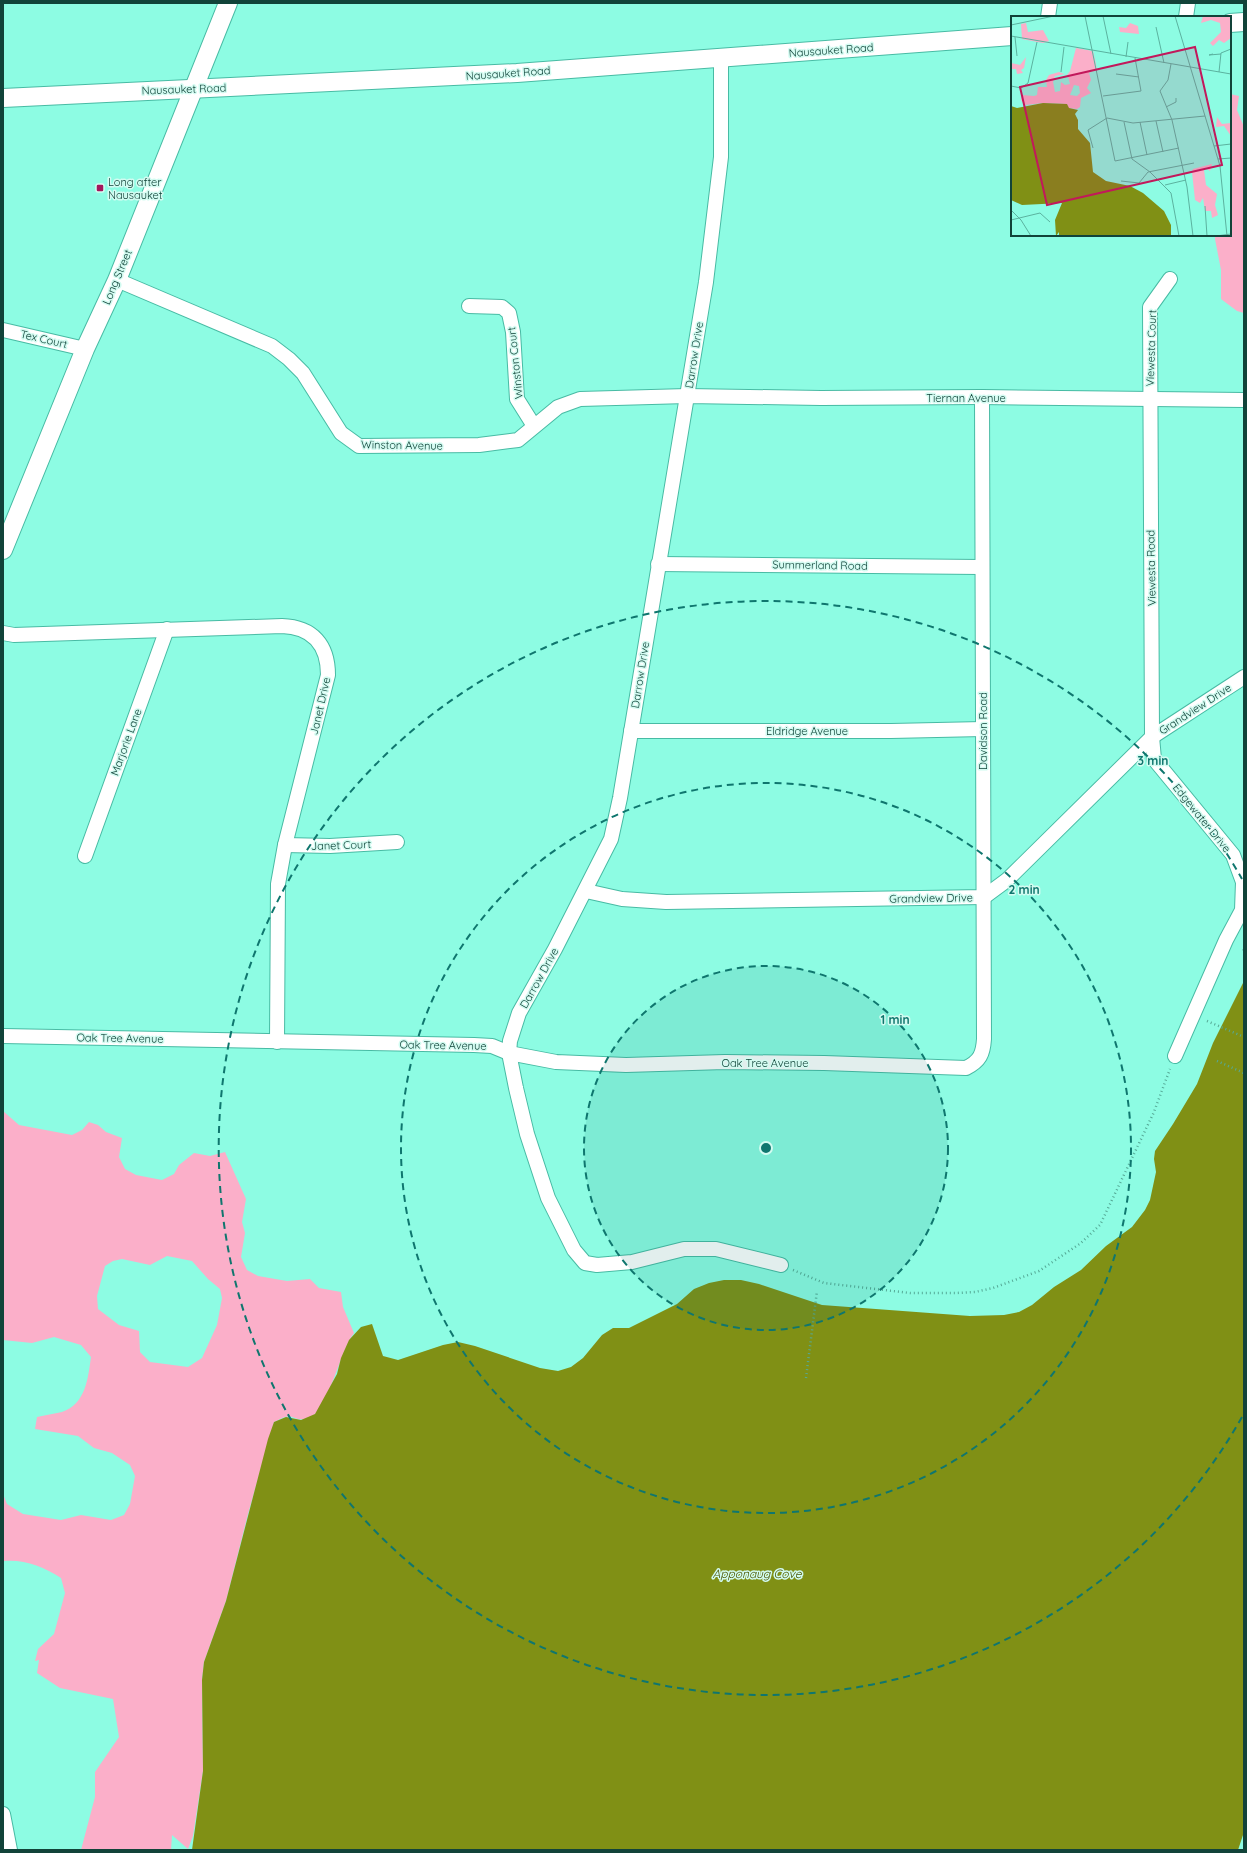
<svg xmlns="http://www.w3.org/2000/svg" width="1247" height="1853" viewBox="0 0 1247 1853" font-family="Quicksand,sans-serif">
  <rect width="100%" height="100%" fill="#8dfce3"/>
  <g fill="#fbafc9" fill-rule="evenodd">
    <polygon points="1230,94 1239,96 1237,110 1244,127 1244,313 1237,311 1221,299 1221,270 1215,239 1215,235 1230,235"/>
    <path d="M3,1111L19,1125L72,1135L82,1130L89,1122L98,1125L106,1132L122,1138L119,1157L125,1169L136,1175L162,1180L174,1174L179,1165L194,1153L210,1156L225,1152L246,1199L242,1222L245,1233L241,1257L247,1270L258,1276L287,1281L310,1279L319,1288L341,1292L343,1307L354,1333C341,1350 328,1406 314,1415C297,1425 296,1414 285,1417C281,1418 277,1421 274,1422L248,1514L226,1601L204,1662L202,1680L203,1771L193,1836L188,1849L172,1835L171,1850H81L95,1797V1772L119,1737L113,1699L60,1688L37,1673L39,1660L35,1661L38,1649L54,1634L65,1593L61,1578C43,1566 24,1559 3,1561V1494L7,1504L23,1514L61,1520L81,1515L111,1520L124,1515L130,1504L135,1476L130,1465L112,1453L94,1448L78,1436L35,1429L37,1417C45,1415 54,1414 62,1412C86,1404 88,1378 91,1357L81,1345L54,1337L32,1343L3,1340ZM167,1256L192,1261L208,1279L220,1289L222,1298L217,1325L202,1358L188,1367L150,1362L140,1352L139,1331L119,1325L98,1309L97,1296L105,1266L113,1261L122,1259L150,1265Z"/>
  </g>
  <polygon fill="#809015" points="1244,981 1244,1832 1238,1850 192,1850 203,1771 202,1680 204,1662 226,1601 268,1439 274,1422 286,1417 301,1420 315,1414 337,1374 341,1358 349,1340 361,1327 372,1324 383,1356 398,1360 443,1345 458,1342 475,1346 540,1368 558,1371 571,1367 583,1358 602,1335 613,1328 629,1328 677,1304 694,1289 709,1283 724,1280 741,1280 759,1284 822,1305 970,1316 1004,1315 1019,1312 1032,1305 1054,1287 1081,1270 1106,1246 1132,1227 1145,1210 1150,1200 1156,1172 1154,1159 1155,1151 1173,1124 1197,1084 1213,1043"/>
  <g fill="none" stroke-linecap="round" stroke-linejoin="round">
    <g stroke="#48bba4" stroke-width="16">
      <g id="minor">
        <polyline points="1048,17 1050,3"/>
        <polyline points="1186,17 1188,3"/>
        <polyline points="721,57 721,157 706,282 620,798 611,839 555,949 519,1013 510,1041 509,1053 516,1088 527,1134 548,1198 574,1250 585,1263 597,1265 632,1262 684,1249 716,1249 781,1265"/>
        <polyline points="1170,279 1150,307 1152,737 1154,759 1233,855 1243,882 1242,910 1226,940 1175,1056"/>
        <polyline points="117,280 272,346 289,359 303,373 341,433 359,446 479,445 518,440 558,407 580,399 687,396 821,398 982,397 1244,400"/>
        <polyline points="469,306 502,307 509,313 513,332 517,399 534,426"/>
        <polyline points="3,330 85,349"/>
        <polyline points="658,564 981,567"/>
        <path d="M3,633L14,635L282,626C313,627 328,645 328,675L285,845L278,884L277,1042"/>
        <polyline points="631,731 891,731 983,729"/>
        <polyline points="285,845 330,846 397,842"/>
        <polyline points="85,856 167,629"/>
        <polyline points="586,891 622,899 666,902 984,897 1007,880 1152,737 1244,677"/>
        <path d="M3,1036L474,1045L492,1046L509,1053L556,1062L626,1065L725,1062L824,1063L966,1068C980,1061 983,1054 984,1039L982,397"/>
        <polyline points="3,1814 10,1850"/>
      </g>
    </g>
    <g stroke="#48bba4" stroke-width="20">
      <g id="tertiary">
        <polyline points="1230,23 1244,22"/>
        <polyline points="3,98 517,73 1012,36"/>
        <polyline points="3,550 85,349 117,280 228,3"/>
      </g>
    </g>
    <g stroke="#55a996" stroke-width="2.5" stroke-dasharray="1 3" stroke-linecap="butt">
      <polyline points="1243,949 1244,950"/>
      <polyline points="1207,1021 1244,1037"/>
      <polyline points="1217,1061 1244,1073"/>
      <polyline points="793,1270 824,1283 910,1293 956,1293 975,1292 993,1288 1039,1271 1081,1243 1100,1225 1154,1112 1170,1069"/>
      <polyline points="806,1378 817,1291"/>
    </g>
    <use href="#minor" stroke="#fff" stroke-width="14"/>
    <use href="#tertiary" stroke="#fff" stroke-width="18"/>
  </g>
  <circle cx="766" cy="1148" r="182" fill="#0f766e" fill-opacity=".12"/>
  <g fill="none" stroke="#0f766e" stroke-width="2" stroke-dasharray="7 5">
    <circle cx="766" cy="1148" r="182"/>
    <circle cx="766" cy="1148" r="365"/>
    <path d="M1242 1417A547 547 0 1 1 1242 879"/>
  </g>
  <rect fill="#a3165c" stroke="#d3fbf1" stroke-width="1.5" x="96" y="184" width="8" height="8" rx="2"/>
  <g text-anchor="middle" stroke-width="3" stroke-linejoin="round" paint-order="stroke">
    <g font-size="11" fill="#114339" stroke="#d3fbf1">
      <text transform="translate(831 50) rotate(-4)" y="4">Nausauket Road</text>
      <text transform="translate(508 73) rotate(-4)" y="4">Nausauket Road</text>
      <text transform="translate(184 89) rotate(-2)" y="4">Nausauket Road</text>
      <text transform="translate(117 277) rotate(-67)" y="4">Long Street</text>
      <text transform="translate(44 339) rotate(13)" y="4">Tex Court</text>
      <text transform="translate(1151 348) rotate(-88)" y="4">Viewesta Court</text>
      <text transform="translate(694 355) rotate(-81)" y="4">Darrow Drive</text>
      <text transform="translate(515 363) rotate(-96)" y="4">Winston Court</text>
      <text x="966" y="402">Tiernan Avenue</text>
      <text transform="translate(402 445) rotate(1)" y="4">Winston Avenue</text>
      <text transform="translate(820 565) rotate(1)" y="4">Summerland Road</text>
      <text transform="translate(1151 568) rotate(-91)" y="4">Viewesta Road</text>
      <text transform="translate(640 675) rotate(-81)" y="4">Darrow Drive</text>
      <text transform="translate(320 706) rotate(-77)" y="4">Janet Drive</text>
      <text transform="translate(1195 709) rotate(-33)" y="4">Grandview Drive</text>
      <text x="807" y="735">Eldridge Avenue</text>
      <text transform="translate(983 731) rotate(-90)" y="4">Davidson Road</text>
      <text transform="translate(126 742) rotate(-70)" y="4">Marjorie Lane</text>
      <text transform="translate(1202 818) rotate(51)" y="4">Edgewater Drive</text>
      <text transform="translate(341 845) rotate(-2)" y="4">Janet Court</text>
      <text transform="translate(931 898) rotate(-1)" y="4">Grandview Drive</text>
      <text transform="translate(539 978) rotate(-61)" y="4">Darrow Drive</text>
      <text transform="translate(120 1038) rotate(1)" y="4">Oak Tree Avenue</text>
      <text transform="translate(443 1045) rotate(1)" y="4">Oak Tree Avenue</text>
      <text x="765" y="1067">Oak Tree Avenue</text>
    </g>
    <g font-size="11" fill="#114339" stroke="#d3fbf1" text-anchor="start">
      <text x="108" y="186">Long after<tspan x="108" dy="13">Nausauket</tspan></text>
    </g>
    <g font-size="12" font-style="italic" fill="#4b5600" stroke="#d3fbf1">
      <text x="757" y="1578">Apponaug Cove</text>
    </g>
  </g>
  <g transform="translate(1011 16)">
    <rect width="220" height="220" fill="#8dfce3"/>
    <path d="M192,0H220V22L213,27L208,24L202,30L199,27L210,16L209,7L200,4L190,7ZM15,7L17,16L32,14L38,25L32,27L11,23L10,8ZM119,7L127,10L128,18L109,16L108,11L115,12ZM65,32L82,35L86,53L78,57L80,64L76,72L80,77L70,82L69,91L66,93L57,92L56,88L32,87L14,89L10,84L11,79L23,80L26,79L27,71H36L35,64L38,59L48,56L56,59L59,55ZM54,58L57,60L59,68L54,69L50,66L49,75L44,76L42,66L44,60ZM63,69L68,70L69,77L66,80L59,79ZM15,41L13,52L10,54L12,57L6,58L5,53H0V47L9,49ZM206,101L211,108L220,107V120L213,110L205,111ZM201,148L199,155L195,152L193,154L195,169L206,178L204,189L207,199L201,202L200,195H194L192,182L189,187L184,184L181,156L182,153Z" fill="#fbafc9" fill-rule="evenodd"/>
    <path d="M32,87L56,88L58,92L67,94L64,98L67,104V113L79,127L82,156L95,165L119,170L132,177L153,195L160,209V220H48V216L45,220L44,204L51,187L11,189L0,184V90L6,92Z" fill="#809015"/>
    <path fill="none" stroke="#5bb29f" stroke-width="1" d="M74,0L104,145L168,132M92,0L100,38M164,0L209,150L216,220M0,9L43,0M145,11L153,47M0,20L220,58M4,21L6,40M202,38L198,39L210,38M115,41L117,26M160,48L157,64L149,75L161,104L176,171L182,220M50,56L53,31M208,56L210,37L220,33M105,58L128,61M0,70L10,72L17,67L26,26M92,80L130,75L124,42M155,91L165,86V82M145,105L152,136M113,106L121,143L139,156L160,177L168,220M129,106L136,139M203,130L220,128M82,132L77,114L96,102L122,107L194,100M207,143L220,142M110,165L128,167L137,156L183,147M154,169L175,164M194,190L196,220M0,194L10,204L20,220M0,204L29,197L39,206M205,220L220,218"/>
    <path fill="#c2185b" fill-opacity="0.15" stroke="#c2185b" stroke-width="2" d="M184,31L211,149L36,189L9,71Z"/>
    <rect width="220" height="220" fill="none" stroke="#114339" stroke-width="2"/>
  </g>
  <circle cx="766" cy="1148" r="6" fill="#0f766e" stroke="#d3fbf1" stroke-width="2"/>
  <g font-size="12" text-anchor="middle" font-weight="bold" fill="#0f766e" stroke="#d3fbf1" stroke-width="3" stroke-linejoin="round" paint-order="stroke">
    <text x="1153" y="765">3 min</text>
    <text x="1024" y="894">2 min</text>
    <text x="895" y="1024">1 min</text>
  </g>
  <rect width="1247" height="1853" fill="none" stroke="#114339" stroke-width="8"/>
</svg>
